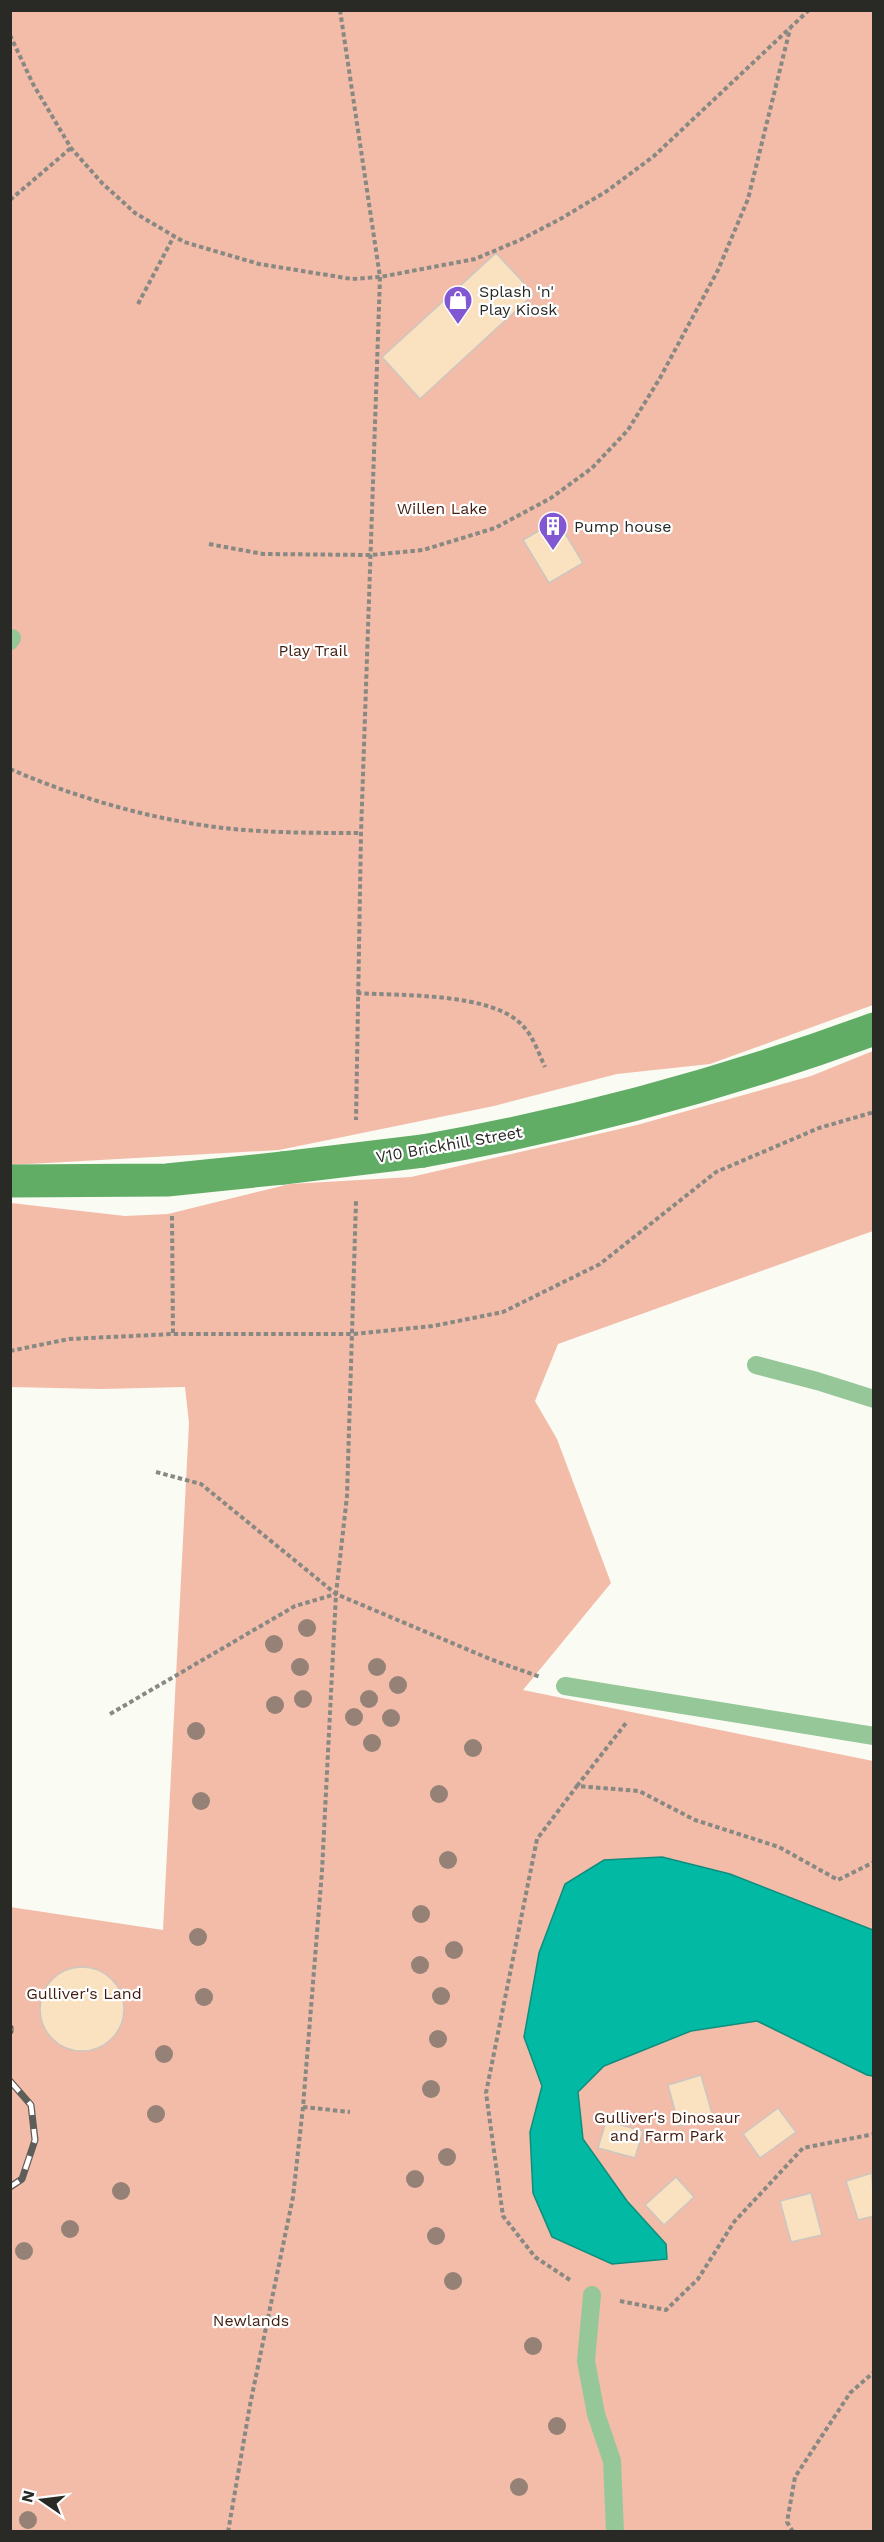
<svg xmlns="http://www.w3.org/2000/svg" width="884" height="2542" viewBox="0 0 884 2542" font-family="'Work Sans',sans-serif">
  <rect width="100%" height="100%" fill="#fafbf3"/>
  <g fill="#f3bca9">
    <polygon points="11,11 873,11 873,1005 710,1064 617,1074 494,1106 279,1150 11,1165"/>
    <polygon points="873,1051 873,1231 558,1344 535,1401 557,1439 611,1583 523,1690 873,1761 873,2531 11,2531 10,1907 163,1930 189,1423 185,1387 101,1389 11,1387 11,1203 125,1216 168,1214 290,1184 411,1177 637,1125 811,1076"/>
  </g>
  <polygon fill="#02b9a3" stroke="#0e8e7e" stroke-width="1.5" points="662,1857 730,1874 873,1930 873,2076 867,2075 757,2021 691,2031 604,2066 578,2092 583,2139 627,2201 666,2244 667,2259 612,2264 552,2237 533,2193 530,2132 542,2086 524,2037 539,1953 565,1884 604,1860"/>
  <g fill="#fae1c0" stroke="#cbc6c0" stroke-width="1.5">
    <polygon points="496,253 534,294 420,399 382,357"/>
    <polygon points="557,520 583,563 549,583 523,540"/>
    <circle cx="82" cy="2009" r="42"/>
    <polygon points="701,2075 713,2117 679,2126 668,2085"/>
    <polygon points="778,2108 796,2132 760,2158 743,2134"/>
    <polygon points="606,2121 643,2131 635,2158 598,2148"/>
    <polygon points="872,2173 874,2216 858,2220 846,2181"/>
    <polygon points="676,2177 694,2197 664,2225 645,2205"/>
    <polygon points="811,2193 822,2235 791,2242 780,2201"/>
  </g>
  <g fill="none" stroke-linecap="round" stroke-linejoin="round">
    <g stroke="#888983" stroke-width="4" stroke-dasharray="4.5 3" stroke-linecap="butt">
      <polyline points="340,10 380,277 361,833 356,1120"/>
      <polyline points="10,35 33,84 71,148 102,183 135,213 184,242 259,264 352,279 380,277 475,259 520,240 562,218 607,191 654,156 809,10"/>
      <polyline points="10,200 71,148"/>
      <polyline points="138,304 174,236"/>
      <polyline points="209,544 263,554 371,555 423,550 495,528 551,498 592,468 628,430 660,378 718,270 748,199 790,29"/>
      <path d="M10,769C77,798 150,819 223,828C268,833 316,833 361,833"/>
      <path d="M357,993C400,996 493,992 523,1026C533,1036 539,1054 545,1067"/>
      <polyline points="172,1216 173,1334"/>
      <polyline points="10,1351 69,1339 173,1334 354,1334 433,1326 503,1312 600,1264 716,1172 819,1128 874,1112"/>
      <polyline points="156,1472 201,1484 336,1594 490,1659 540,1677"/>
      <polyline points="110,1714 295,1606 336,1594"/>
      <polyline points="577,1786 626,1723"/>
      <polyline points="303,2107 350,2112"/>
      <polyline points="570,2280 535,2257 503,2216 486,2093 537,1839 577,1786 639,1791 695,1820 779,1847 838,1880 874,1862"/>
      <polyline points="620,2301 666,2310 698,2279 734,2222 803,2148 874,2134"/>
      <polyline points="228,2532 250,2405 293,2197 303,2107 322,1871 336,1594 347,1496 356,1201"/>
      <polyline points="793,2532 787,2522 795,2477 850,2393 874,2372"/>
    </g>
    <g stroke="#96c798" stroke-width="18">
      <polyline points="10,641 12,638"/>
      <polyline points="756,1365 817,1381 874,1399"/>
      <polyline points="565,1686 874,1736"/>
      <polyline points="592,2295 586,2361 596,2414 612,2461 615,2532"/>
    </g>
    <g stroke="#61ad66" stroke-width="33">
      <path d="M423,1151C577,1124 727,1083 874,1029"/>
      <polyline points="10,1181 167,1180 283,1168"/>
    </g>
    <g stroke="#5d5e59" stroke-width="7">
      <g id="rail">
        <polyline points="10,2028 10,2031"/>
        <polyline points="10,2081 31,2105 35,2140 22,2179 10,2187"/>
      </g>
    </g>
    <use href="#rail" stroke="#fff" stroke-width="4.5" stroke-dasharray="14" stroke-linecap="butt"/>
    <polyline stroke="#61ad66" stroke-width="33" points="283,1168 423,1151"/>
  </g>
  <g fill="#958176">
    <circle cx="307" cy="1628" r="9"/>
    <circle cx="274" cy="1644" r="9"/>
    <circle cx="300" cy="1667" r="9"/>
    <circle cx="377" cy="1667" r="9"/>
    <circle cx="398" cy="1685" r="9"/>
    <circle cx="303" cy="1699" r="9"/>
    <circle cx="369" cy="1699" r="9"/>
    <circle cx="275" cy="1705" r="9"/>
    <circle cx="354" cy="1717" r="9"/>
    <circle cx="391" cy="1718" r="9"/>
    <circle cx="196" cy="1731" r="9"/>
    <circle cx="372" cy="1743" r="9"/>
    <circle cx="473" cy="1748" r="9"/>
    <circle cx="439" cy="1794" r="9"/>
    <circle cx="201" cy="1801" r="9"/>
    <circle cx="448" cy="1860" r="9"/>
    <circle cx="421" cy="1914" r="9"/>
    <circle cx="198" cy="1937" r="9"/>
    <circle cx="454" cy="1950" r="9"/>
    <circle cx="420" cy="1965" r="9"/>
    <circle cx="441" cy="1996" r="9"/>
    <circle cx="204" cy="1997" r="9"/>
    <circle cx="438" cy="2039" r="9"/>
    <circle cx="164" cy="2054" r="9"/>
    <circle cx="431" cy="2089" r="9"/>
    <circle cx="156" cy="2114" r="9"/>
    <circle cx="447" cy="2157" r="9"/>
    <circle cx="415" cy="2179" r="9"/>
    <circle cx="121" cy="2191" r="9"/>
    <circle cx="70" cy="2229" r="9"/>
    <circle cx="436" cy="2236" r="9"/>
    <circle cx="24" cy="2251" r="9"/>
    <circle cx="453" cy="2281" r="9"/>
    <circle cx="533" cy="2346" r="9"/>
    <circle cx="557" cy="2426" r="9"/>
    <circle cx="519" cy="2487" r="9"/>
    <circle cx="28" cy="2520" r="9"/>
  </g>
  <defs>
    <g id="shop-pin" transform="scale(1.5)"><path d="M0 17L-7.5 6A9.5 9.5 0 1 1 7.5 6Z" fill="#8158d1" stroke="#fff"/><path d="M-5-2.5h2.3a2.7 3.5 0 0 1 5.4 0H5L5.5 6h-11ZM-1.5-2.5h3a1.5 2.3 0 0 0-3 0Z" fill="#fff"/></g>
    <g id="building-pin" transform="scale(1.5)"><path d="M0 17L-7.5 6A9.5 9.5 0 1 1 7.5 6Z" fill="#8158d1" stroke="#fff"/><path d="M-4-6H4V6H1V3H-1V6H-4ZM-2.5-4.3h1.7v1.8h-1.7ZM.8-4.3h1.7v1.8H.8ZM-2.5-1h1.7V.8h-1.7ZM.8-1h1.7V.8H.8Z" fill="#fff"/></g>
  </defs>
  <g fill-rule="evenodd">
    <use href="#shop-pin" x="458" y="300"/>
    <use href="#building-pin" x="553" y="526"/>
  </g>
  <g text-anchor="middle" stroke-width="4.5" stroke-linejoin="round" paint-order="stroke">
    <g font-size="16" fill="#292926" stroke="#fff" text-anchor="start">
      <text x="479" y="297">Splash 'n'<tspan x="479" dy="18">Play Kiosk</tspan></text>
      <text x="574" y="532">Pump house</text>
    </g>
    <g font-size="16" fill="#431d0f" stroke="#fff">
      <text x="442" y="514">Willen Lake</text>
      <text x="313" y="656">Play Trail</text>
      <text x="84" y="1999">Gulliver's Land</text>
      <text x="667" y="2123">Gulliver's Dinosaur<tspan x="667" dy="18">and Farm Park</tspan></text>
      <text x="251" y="2326">Newlands</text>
    </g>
    <g font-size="16" fill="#292926" stroke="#fff">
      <text transform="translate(449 1144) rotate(-10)" y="6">V10 Brickhill Street</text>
    </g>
  </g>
  <rect width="884" height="2542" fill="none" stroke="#292926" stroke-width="24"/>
  <g transform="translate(42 2500) rotate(284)" stroke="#ffffff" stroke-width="4.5" paint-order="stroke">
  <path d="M0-4.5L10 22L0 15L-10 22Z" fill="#292926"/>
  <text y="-9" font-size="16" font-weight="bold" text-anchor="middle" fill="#292926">N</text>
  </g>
</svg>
